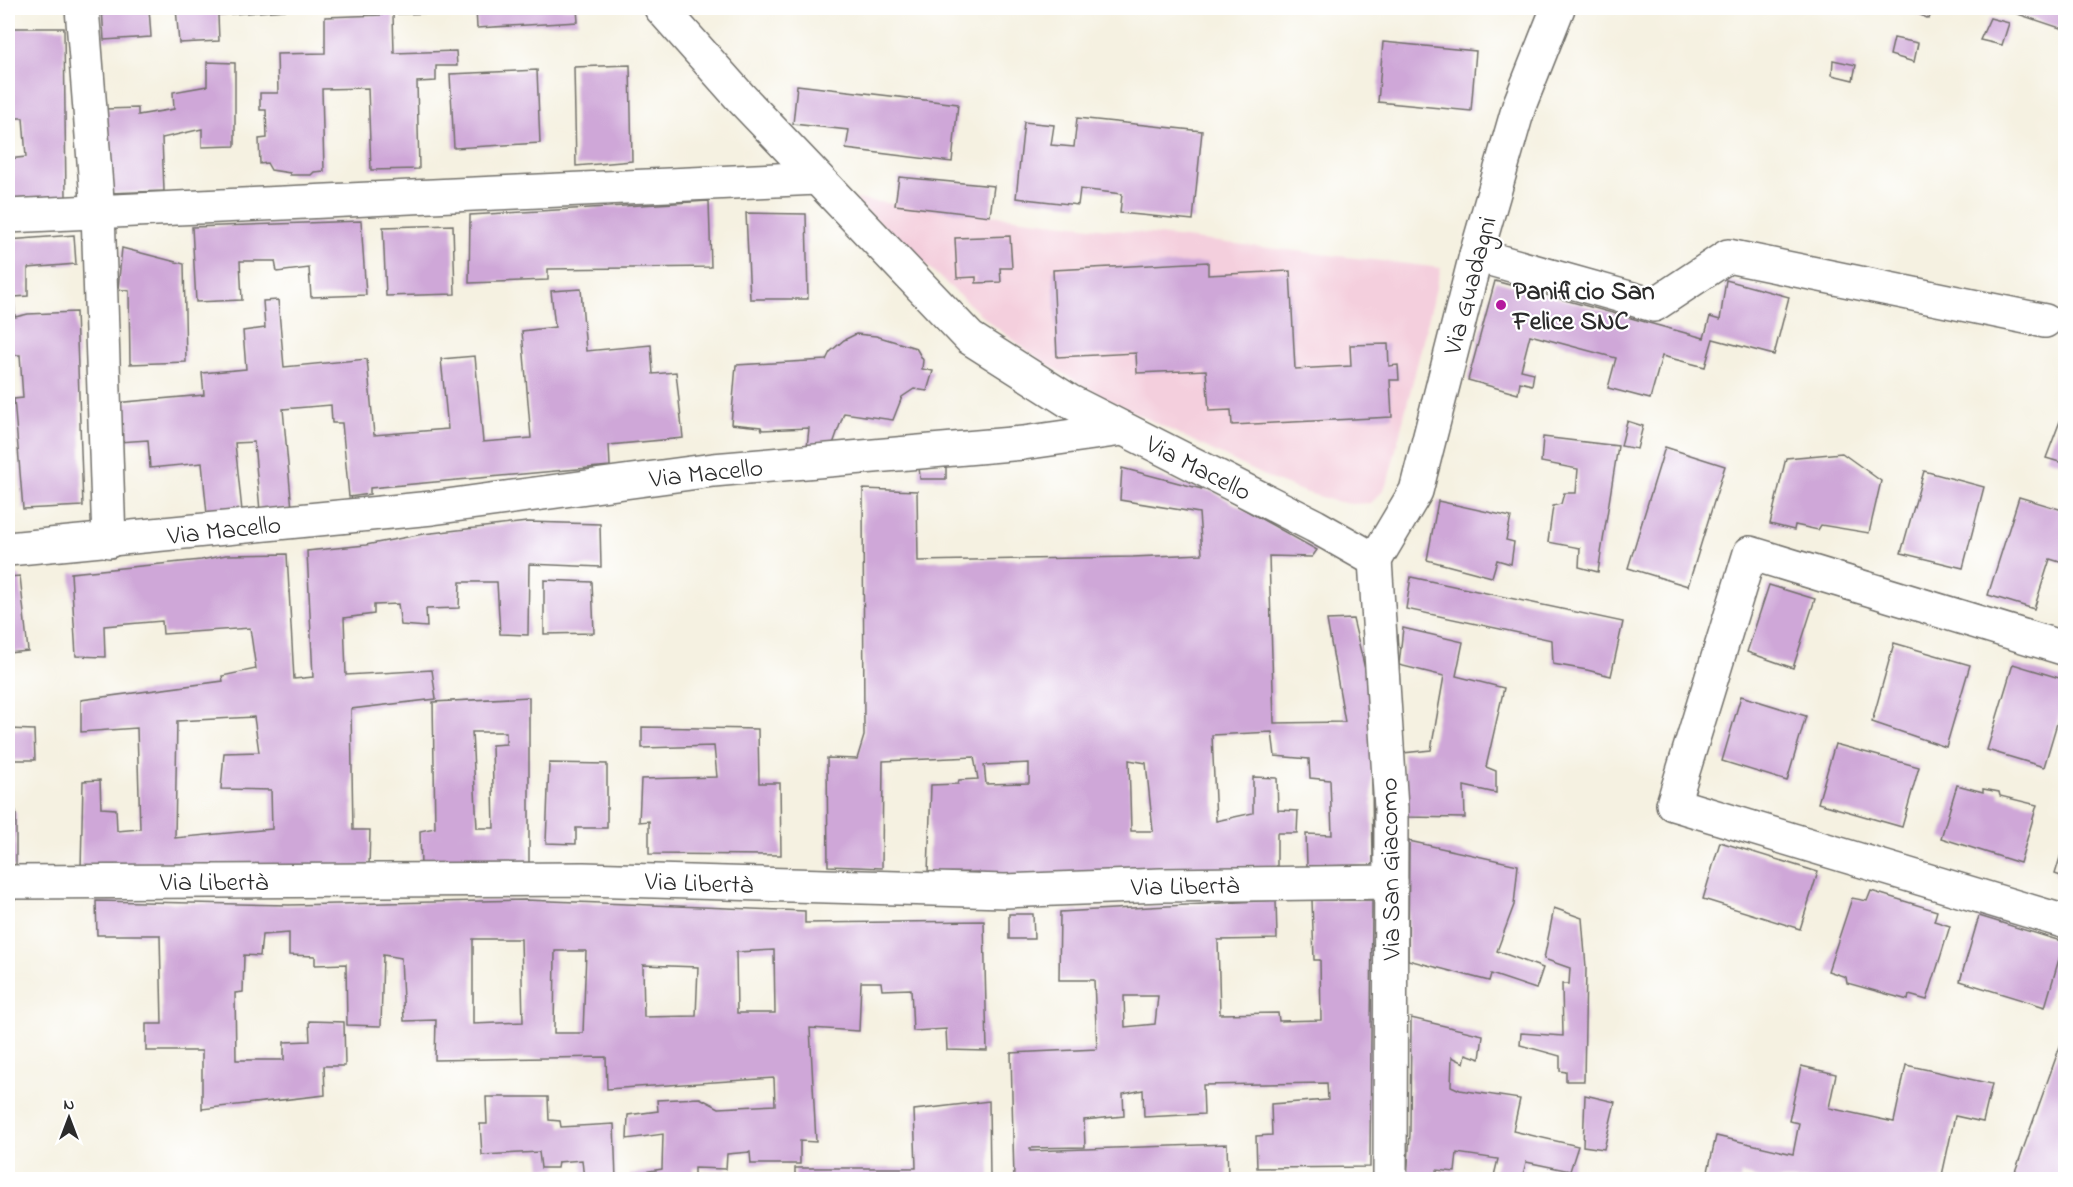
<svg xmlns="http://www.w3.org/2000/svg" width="2073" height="1187" viewBox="0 0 2073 1187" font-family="'Indie Flower',sans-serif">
  <rect width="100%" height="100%" fill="#fff"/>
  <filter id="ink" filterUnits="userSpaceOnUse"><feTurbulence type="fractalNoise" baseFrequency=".0167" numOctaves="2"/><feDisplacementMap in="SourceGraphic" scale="12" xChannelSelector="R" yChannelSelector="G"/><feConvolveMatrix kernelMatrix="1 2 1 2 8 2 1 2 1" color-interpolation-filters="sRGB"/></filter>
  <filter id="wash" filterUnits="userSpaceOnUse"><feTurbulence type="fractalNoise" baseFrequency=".008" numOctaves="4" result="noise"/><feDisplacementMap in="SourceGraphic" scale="24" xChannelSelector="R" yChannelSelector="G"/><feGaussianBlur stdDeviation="1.35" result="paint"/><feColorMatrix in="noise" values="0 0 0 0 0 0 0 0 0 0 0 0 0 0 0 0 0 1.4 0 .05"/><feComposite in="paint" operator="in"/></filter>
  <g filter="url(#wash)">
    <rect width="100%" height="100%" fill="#f5f1e1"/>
    <polygon fill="#f4cfdd" points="853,199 1441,268 1388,481 1381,493 1371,503 1352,504 1334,501 1304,492 1273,480 1105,398 1043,362 989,322"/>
    <g id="blocks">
      <g fill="#cfa7d8" fill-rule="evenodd">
        <polygon points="102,8 149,8 151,37 104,40"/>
        <polygon points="176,8 299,8 299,9 218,15 219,41 179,43"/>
        <polygon points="382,8 443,8 444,13 393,14 394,53 456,51 457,66 436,66 436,81 417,82 419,169 371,170 368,88 322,89 324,171 314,172 311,175 290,175 290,173 271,170 267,163 260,164 259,139 267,138 266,110 260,110 260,93 278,93 277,54 325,53 325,17 382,15"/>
        <polygon points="476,8 577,8 578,22 477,28"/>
        <polygon points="1913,8 1933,8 1929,19 1912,11"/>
        <polygon points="2017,8 2066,8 2066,30 2015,13"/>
        <polygon points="1990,18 2009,23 2002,45 1980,40"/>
        <polygon points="8,28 64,28 66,197 8,199 8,159 26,157 23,118 8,118"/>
        <polygon points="1894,38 1918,43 1914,62 1890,55"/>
        <polygon points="1383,42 1476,51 1471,111 1378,102"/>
        <polygon points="1833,60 1856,65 1853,80 1832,75"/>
        <polygon points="207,62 235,63 235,146 202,147 202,129 162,138 164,191 109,193 104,109 138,108 138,115 174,109 173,92 207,86"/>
        <polygon points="630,65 632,161 576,166 574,67"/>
        <polygon points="537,70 540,143 454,148 450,74"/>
        <polygon points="797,85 958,104 952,162 846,149 849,130 793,124"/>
        <polygon points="1077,118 1202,131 1193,220 1120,213 1122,194 1080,189 1078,205 1016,198 1024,122 1054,125 1051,145 1074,147"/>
        <polygon points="899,177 994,186 990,216 895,205"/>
        <polygon points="709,201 711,267 548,269 548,280 469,283 470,215"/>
        <polygon points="746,213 806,214 808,299 750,299"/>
        <polygon points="361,221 366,295 311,297 309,268 277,272 275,261 240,261 242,300 196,302 192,227"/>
        <polygon points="453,225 455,294 386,296 383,227"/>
        <polygon points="74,235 76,264 28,268 28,296 14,297 15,317 28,314 76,312 83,506 23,509 14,399 23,398 20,355 8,355 8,240"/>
        <polygon points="1010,236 1012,268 1000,268 1001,282 976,283 976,277 957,278 955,238"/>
        <polygon points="122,248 184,264 186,362 130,364 129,291 118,289"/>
        <polygon points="1208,262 1208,275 1290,271 1295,369 1351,366 1350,345 1388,344 1389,366 1398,365 1399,380 1390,380 1392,417 1232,425 1231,410 1209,411 1206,370 1137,373 1136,353 1057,357 1053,270"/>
        <polygon points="1726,280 1789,297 1774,355 1713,339 1705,367 1662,356 1650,399 1608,388 1616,358 1530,335 1521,370 1534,373 1532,385 1520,382 1518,394 1468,380 1495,281 1704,338 1710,317 1720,320"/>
        <polygon points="581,289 586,351 651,345 653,374 676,372 683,438 609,445 610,466 370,488 370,494 349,497 342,423 332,423 331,405 283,409 292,509 260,511 254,442 235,443 242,511 207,514 202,463 150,468 148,440 118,442 114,403 204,395 202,373 246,369 243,331 265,328 263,301 278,300 284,367 367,359 374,435 448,429 441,359 475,356 483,442 531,438 522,331 555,327 551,291"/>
        <polygon points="856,334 876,336 916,348 923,360 922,369 933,371 927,391 914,389 902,397 893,420 844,413 832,447 807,447 809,428 762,430 761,427 731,424 736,365 826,360 830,352 844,340"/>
        <polygon points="2065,408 2066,408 2066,464 2046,458"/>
        <polygon points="1627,421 1643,426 1637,449 1621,446"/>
        <polygon points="1543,437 1618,446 1598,572 1579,567 1580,548 1548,542 1553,506 1561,504 1564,493 1576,493 1578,469 1541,462"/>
        <polygon points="1665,447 1725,466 1688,586 1628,568"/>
        <polygon points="1842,453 1881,481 1869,533 1821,525 1818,530 1795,525 1794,530 1770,524 1786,458"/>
        <polygon points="919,465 946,466 946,479 920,479"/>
        <path d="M1122,468L1213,492L1317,550L1312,557L1269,556L1274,723L1345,722L1327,620L1353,619L1371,694L1373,865L1307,866L1306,834L1332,835L1330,780L1310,778L1309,759L1275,756L1272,732L1212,735L1216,821L1253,813V777L1277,778L1278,810L1298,811L1297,833H1277V868L981,878L979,872L928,873L931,785L958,784L959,780L978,779L974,757L883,761L882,868L828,866L827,758L857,759L864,736L863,489L917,491L918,561L1133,557L1202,554L1199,513L1120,500ZM1129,760L1146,763L1153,831H1131ZM1029,763V783L986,784L984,765Z"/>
        <polygon points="1924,471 1984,487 1963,568 1901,553"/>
        <polygon points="2019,497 2066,511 2066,564 2050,559 2034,609 1988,595"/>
        <polygon points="1438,501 1511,517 1506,540 1514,542 1511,564 1497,560 1492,577 1427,560"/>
        <path d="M527,522L600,524L601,567L529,564L528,635L500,634L497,582H460L459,608L426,609L427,627L401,625L398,604L374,605V614L344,618L346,675L432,670L436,699L351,709L353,830H370L369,867L81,870L83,781L100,780L101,808L116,809L117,831L140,829L137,728L81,732V700L223,681L222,676L256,669L250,628L163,634L162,621L104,626L105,657L76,656L71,573L201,560L226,555L287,554L294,679L313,677L307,551L366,545L423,534ZM254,717L259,752L224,753L221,789L271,790L272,829L175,838L177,721Z"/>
        <polygon points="20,576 28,651 8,653 8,577"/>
        <polygon points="1411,577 1623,622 1611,676 1587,670 1553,664 1552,640 1406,609"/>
        <polygon points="544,580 592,582 594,633 544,634"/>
        <polygon points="1769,585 1815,599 1793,668 1747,652"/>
        <polygon points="1403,628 1463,642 1456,676 1504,688 1486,767 1496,771 1496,793 1464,786 1465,818 1406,817 1403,753 1431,750 1444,676 1399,665"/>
        <polygon points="1894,643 1970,665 1946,747 1872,722"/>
        <polygon points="2013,664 2066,680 2066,693 2044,767 1987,750"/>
        <polygon points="1741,696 1806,716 1787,781 1722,761"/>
        <path d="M529,697V871L421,868L420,831L435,828L433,702ZM472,732H506V744L492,745L494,828H477Z"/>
        <polygon points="642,727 758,729 759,783 780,783 781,855 649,854 649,821 639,822 641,779 717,777 714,746 642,748"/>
        <polygon points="8,729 34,730 35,760 8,760"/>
        <polygon points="1835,744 1919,767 1902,827 1818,803"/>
        <polygon points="549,763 607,764 607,828 576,828 576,844 546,843"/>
        <polygon points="1957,785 1983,792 1983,789 1999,792 2000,796 2037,805 2020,863 1941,838"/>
        <rect x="8" y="811" width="8" height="56"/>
        <polygon points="1409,841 1518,865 1514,905 1497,951 1543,968 1536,989 1491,974 1489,981 1408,960"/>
        <polygon points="2065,841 2066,842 2066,878 2055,874"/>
        <polygon points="1720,842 1818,872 1800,929 1703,899"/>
        <polygon points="1871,891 1937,911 1934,921 1950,926 1927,1000 1909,995 1908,1000 1847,983 1846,977 1828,971 1852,898 1867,901"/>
        <path d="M525,900L805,911V923L984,921L987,1051L947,1050L946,1029L913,1031L911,989L882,990L881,982H861L859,1031L810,1028L816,1142L800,1141V1164H751L750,1152L727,1154L726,1169L694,1168V1180H631L630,1174L662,1169L663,1134L627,1139L628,1115L658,1111L657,1100L700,1098L719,1108L775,1105L774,1078L607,1089L606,1057L435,1060L436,1020L404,1021L401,958L383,955L381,1026L347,1025L346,964L315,965V956L289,955V933L262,935L260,956L244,955L243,992L235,993L236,1060H284V1042L310,1041L309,1021L344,1022L345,1066H324L325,1095L202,1109V1051H146V1024H162L160,935H97L96,901L289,905ZM473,939H521L523,1022L473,1024ZM774,950L775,1013H737L736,952ZM555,951H586L583,1033H554ZM643,965L698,967L696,1016L644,1017Z"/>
        <path d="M1276,900L1277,939L1218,940L1220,1014L1278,1013L1279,1021L1321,1020L1320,960H1314L1312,900H1372L1370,1167L1257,1168L1256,1136L1272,1135L1271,1104L1328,1100L1327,1083L1203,1085L1204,1114L1144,1117L1143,1090L1123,1094L1124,1116L1084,1120L1085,1147L1030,1148V1151L1227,1144L1228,1178L1217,1180H1014L1011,1053L1097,1049L1094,980H1059L1060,912ZM1124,996H1158L1155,1024L1125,1027Z"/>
        <polygon points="1554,908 1582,918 1586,968 1584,1081 1566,1081 1566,1072 1560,1071 1560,1056 1520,1045 1521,1033 1563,1036 1562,984 1569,984 1570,968 1544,959"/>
        <polygon points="1009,914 1033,914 1034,939 1009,939"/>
        <polygon points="1979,916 2064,942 2045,1007 1960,981"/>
        <polygon points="1411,1018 1483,1035 1480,1059 1466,1054 1464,1063 1452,1057 1451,1086 1460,1090 1520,1099 1513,1131 1578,1146 1570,1171 1526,1162 1522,1180 1493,1180 1498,1159 1457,1153 1455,1172 1437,1170 1437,1180 1407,1180 1410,1134"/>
        <polygon points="2063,1038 2066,1039 2066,1180 2012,1180"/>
        <polygon points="1906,1065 1992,1084 1983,1122 1955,1116 1941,1180 1767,1180 1741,1174 1740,1180 1706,1180 1716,1136 1793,1154 1799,1123 1789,1121 1801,1066 1836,1074 1829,1108 1894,1122"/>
        <polygon points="1585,1095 1615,1102 1604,1149 1583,1146"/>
        <polygon points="486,1097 548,1097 549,1120 560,1121 561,1127 614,1124 616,1180 584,1180 582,1160 558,1162 557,1168 541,1168 539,1152 482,1155 480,1124 487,1124"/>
        <polygon points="989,1101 990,1177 920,1177 920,1180 795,1180 795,1168 916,1168 914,1110"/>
      </g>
    </g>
  </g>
  <g filter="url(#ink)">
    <use href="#blocks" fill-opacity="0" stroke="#72706b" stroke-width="1.5"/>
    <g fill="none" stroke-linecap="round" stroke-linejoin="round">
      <g stroke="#72706b" stroke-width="36">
        <g id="minor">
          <polyline points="82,8 98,212 109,541"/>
          <polyline points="661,8 741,98 970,338 1069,401 1315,526 1375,560"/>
          <polyline points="8,216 817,178"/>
          <polyline points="1476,255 1654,305 1728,256 2045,321"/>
          <polyline points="8,549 432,508 713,470 1023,443 1122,429"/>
          <polyline points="1375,560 1391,808 1390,1180"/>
          <polyline points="1375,560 1416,491 1476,255 1519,106 1558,8"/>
          <polyline points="2066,649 1750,553 1673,804 2066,922"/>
          <polyline points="8,882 583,879 1005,891 1162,885 1391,882"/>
        </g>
      </g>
      <use href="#minor" stroke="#fff" stroke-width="33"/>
    </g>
  </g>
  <circle fill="#b5179e" stroke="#fff" stroke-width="2" cx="1501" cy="305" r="6"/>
  <g text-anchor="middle" stroke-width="4.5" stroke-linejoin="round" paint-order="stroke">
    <g font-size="26" fill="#2b2b2b" stroke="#fff">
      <text transform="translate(1469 285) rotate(-75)" y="9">Via Guadagni</text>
      <text transform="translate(1199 467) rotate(27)" y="9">Via Macello</text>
      <text transform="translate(706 472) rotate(-6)" y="9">Via Macello</text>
      <text transform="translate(224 529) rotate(-6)" y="9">Via Macello</text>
      <text transform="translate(1389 869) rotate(-91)" y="9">Via San Giacomo</text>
      <text x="214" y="890">Via Libertà</text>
      <text transform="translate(699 882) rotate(2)" y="9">Via Libertà</text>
      <text transform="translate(1185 885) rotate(-1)" y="9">Via Libertà</text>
    </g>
    <g font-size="26" font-weight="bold" fill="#2b2b2b" stroke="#fff" text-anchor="start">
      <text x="1513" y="299">Panificio San<tspan x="1513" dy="30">Felice SNC</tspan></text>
    </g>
  </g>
  <rect width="2073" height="1187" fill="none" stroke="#fff" stroke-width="30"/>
  <g transform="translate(69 1118)" stroke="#ffffff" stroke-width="4.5" paint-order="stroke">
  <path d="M0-4.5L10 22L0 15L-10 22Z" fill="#2b2b2b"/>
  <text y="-9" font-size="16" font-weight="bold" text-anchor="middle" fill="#2b2b2b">N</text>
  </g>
</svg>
